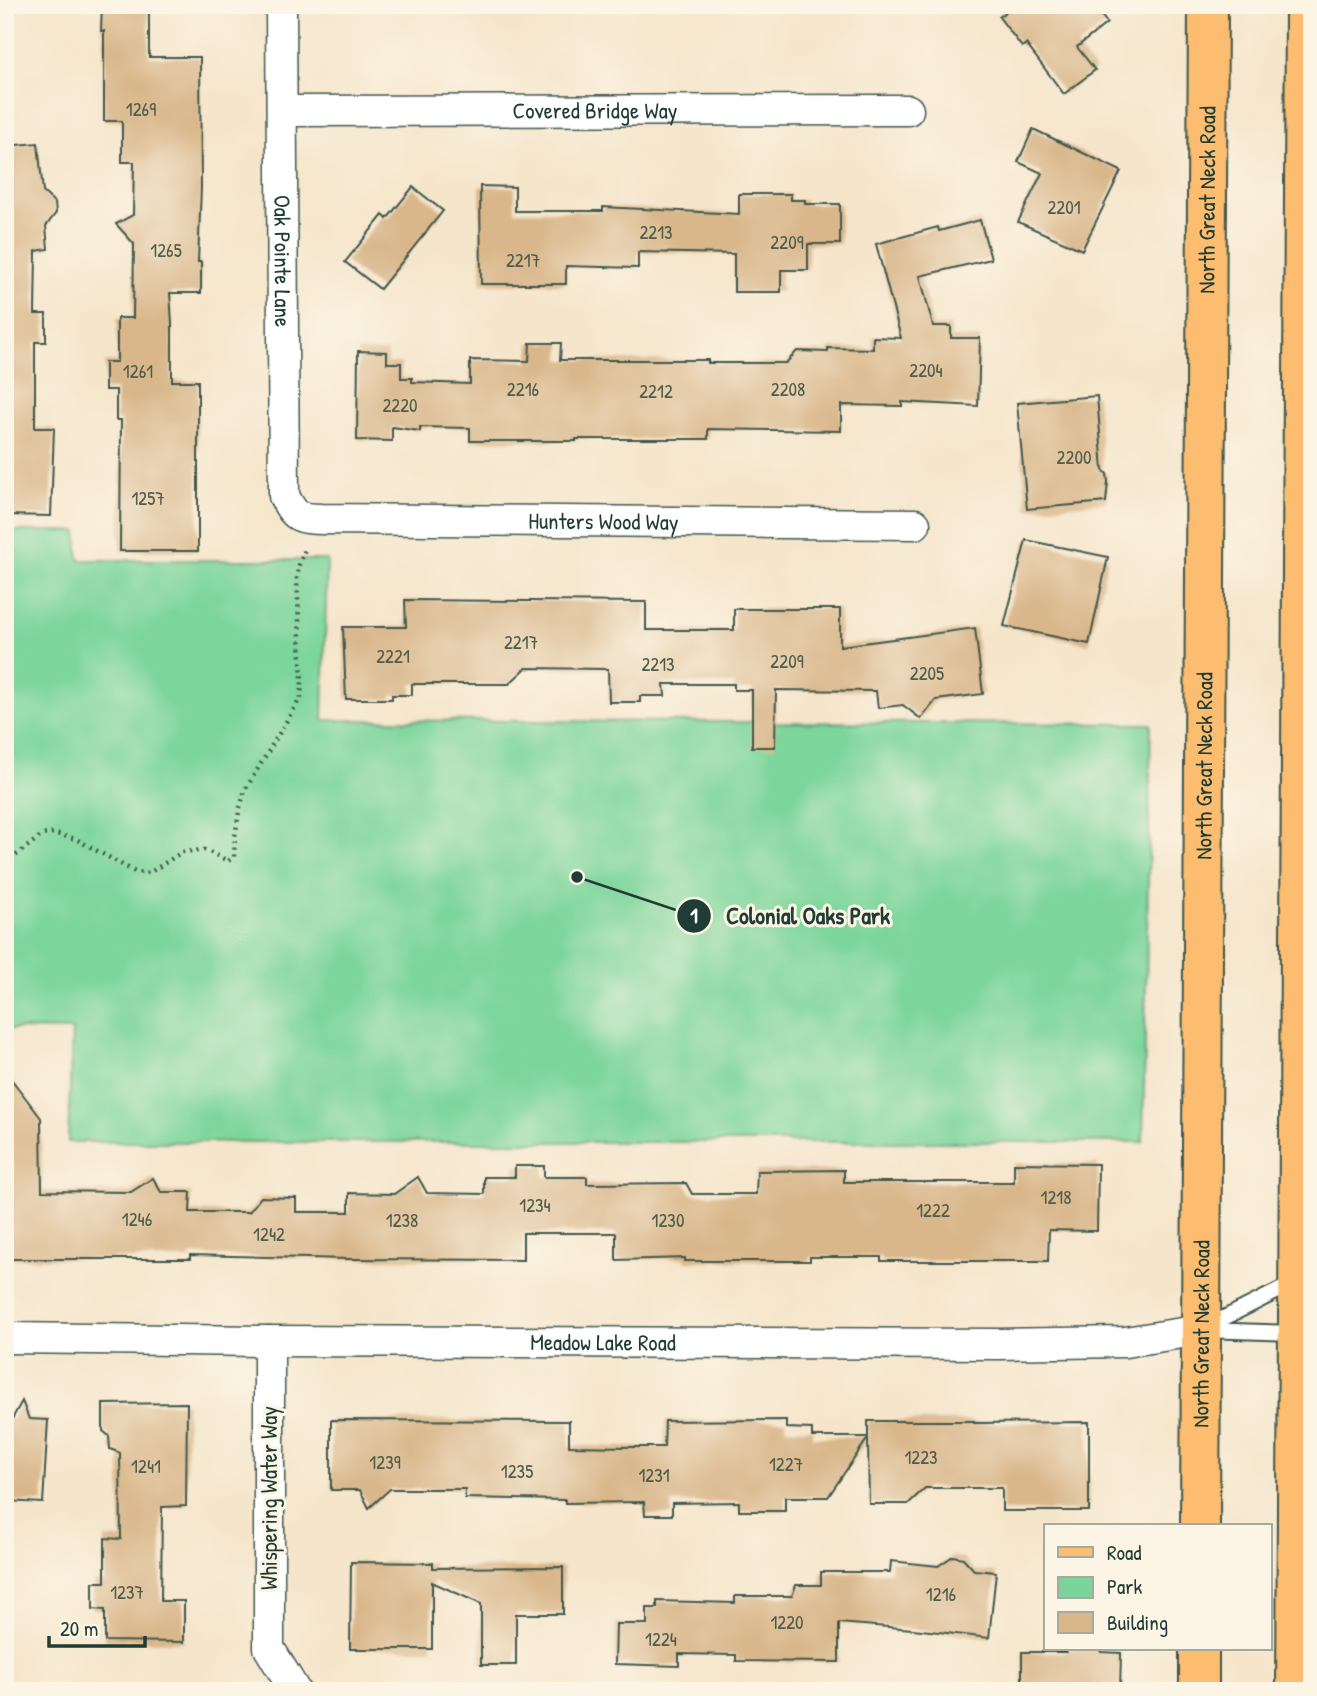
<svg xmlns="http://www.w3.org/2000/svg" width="1317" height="1696" viewBox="0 0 1317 1696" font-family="'Patrick Hand',sans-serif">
  <rect width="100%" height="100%" fill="#fcf5e5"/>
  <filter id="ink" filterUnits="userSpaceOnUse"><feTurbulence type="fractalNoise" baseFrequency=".0143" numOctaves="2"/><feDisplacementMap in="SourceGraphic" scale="14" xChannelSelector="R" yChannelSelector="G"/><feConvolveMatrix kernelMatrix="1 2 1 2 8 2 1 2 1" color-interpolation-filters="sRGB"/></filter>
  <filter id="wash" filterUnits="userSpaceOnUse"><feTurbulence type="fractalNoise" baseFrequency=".00686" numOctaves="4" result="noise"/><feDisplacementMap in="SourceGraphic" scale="28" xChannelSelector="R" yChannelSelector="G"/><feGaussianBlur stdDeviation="1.57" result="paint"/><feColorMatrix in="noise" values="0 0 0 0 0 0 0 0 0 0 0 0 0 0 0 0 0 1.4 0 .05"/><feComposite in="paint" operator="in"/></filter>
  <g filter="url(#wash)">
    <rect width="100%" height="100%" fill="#f5e5cb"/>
    <polygon fill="#7bd59b" stroke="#4d8968" stroke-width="2" points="5,531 77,531 79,560 327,560 323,720 1151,724 1143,1142 68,1142 72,1030 5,1029"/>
    <g id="blocks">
      <g fill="#d9b78b">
        <polygon points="102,5 149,5 149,57 200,57 201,187 198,262 201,262 201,293 170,293 172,324 172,381 198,381 198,551 120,551 121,420 116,420 116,390 105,390 105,362 117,362 117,318 133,318 134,244 116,224 133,215 134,162 122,162 122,121 104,121 104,31 101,31"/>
        <polygon points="1014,5 1093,5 1107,23 1077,47 1095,70 1064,94 1026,44 1022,47 999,17"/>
        <polygon points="1033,129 1121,171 1082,250 1018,222 1042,173 1018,162"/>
        <polygon points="38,143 43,192 55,203 56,213 46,226 48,249 36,251 35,314 46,314 46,342 35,342 35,428 54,428 51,516 5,515 5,146"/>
        <polygon points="480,186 515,187 515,211 603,211 603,207 739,214 739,194 791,194 791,200 805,200 805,204 840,204 840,244 808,244 808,270 781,270 781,292 734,292 734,254 638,252 638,268 566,266 566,284 481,284"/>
        <polygon points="413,187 443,211 380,289 345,262 383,215 387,219"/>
        <polygon points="980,220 991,259 920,276 933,326 951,326 951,338 980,338 978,406 902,402 902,406 841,405 841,431 708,429 708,439 576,439 576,441 470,441 470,428 420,427 420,431 392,427 392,441 357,440 358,351 387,352 387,363 401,363 401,378 412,378 412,382 470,384 470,360 529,361 530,343 561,343 560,360 708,360 708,363 786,363 797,351 828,352 828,348 873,349 873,337 901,338 876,244 938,227 939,231"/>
        <polygon points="1097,396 1103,470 1107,474 1108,482 1106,502 1027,509 1017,403"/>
        <polygon points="1026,540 1108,557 1089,644 1004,626"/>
        <polygon points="405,600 646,602 646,630 734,630 734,609 840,609 840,646 975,628 983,694 936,700 921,719 903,705 878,708 876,691 776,690 775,747 752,747 752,690 734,690 734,684 664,684 665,696 640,696 640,702 609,702 608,669 526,668 509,684 412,684 412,695 392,695 392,699 346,699 343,627 406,627"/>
        <polygon points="5,1071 41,1118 42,1191 131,1192 153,1178 161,1192 191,1192 190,1212 249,1212 261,1197 296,1198 296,1212 349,1212 349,1193 394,1194 418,1177 427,1193 484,1194 484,1177 515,1177 515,1166 544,1166 544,1177 587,1177 587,1184 686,1183 692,1194 756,1194 757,1171 844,1170 844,1182 1014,1182 1014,1163 1098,1164 1097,1231 1049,1230 1048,1261 881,1261 881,1257 810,1257 810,1261 685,1261 685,1258 616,1260 616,1233 523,1233 523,1260 349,1259 190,1255 190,1259 5,1259"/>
        <polygon points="22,1401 29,1419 48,1420 43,1503 5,1501 5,1418 12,1419"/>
        <polygon points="187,1403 186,1506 162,1507 161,1601 184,1601 184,1642 105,1641 105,1610 93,1609 93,1582 105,1582 105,1538 121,1539 120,1453 110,1449 109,1436 103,1431 103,1404"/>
        <polygon points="331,1420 569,1421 569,1446 631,1447 664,1447 665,1421 786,1420 786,1428 812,1429 812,1437 868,1437 868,1421 974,1421 974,1423 1089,1422 1089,1511 1002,1511 1002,1488 925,1488 908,1504 869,1504 868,1438 828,1497 785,1497 785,1511 739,1511 739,1502 672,1503 672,1515 645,1515 644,1502 565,1503 565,1500 465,1498 465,1489 390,1489 369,1508 360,1490 331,1490"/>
        <polygon points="953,1556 963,1558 974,1570 996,1572 989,1638 913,1629 839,1623 839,1662 736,1661 736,1655 679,1654 679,1666 615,1664 616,1624 647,1624 647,1608 657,1608 657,1601 735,1603 735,1596 792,1596 796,1585 821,1585 821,1572 890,1572 891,1561 938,1566"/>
        <polygon points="351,1562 433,1563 433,1568 563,1567 563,1614 516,1614 516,1665 481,1665 481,1604 432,1582 432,1649 350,1649"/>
        <polygon points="1066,1649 1099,1649 1101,1652 1121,1653 1120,1691 1073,1691 1073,1688 1022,1688 1022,1652 1066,1652"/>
      </g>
    </g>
  </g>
  <g filter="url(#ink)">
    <use href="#blocks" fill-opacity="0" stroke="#3f564b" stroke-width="2"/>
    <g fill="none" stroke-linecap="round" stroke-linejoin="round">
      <g stroke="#3f564b" stroke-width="18">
        <g id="service">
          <polyline points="1206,1327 1294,1283"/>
          <polyline points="1202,1330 1297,1333"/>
        </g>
      </g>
      <g stroke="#3f564b" stroke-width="33">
        <g id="minor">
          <path id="s1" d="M281,5L284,496C295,517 297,518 321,519L915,524"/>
          <path id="s2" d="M283,111L908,110"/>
          <path id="s3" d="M5,1338L269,1341L999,1344L1125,1342L1201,1330"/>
          <polyline points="269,1341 269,1648 295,1691"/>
        </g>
      </g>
      <g stroke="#3f564b" stroke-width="42">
        <g id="primary">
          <path id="s4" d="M1200,1526L1208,5"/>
          <polyline points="1199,1691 1199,1649"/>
          <polyline points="1296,1691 1305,5"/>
        </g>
      </g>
      <polyline stroke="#3f564b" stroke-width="4.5" stroke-dasharray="2 5" stroke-linecap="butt" points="5,864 42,835 53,833 76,839 135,872 149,873 182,852 205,850 228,861 234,857 235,837 239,811 245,790 301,697 302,680 297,578 299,565 305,550"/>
      <use href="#service" stroke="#fff" stroke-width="14"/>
      <use href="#minor" stroke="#fff" stroke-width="30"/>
      <use href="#primary" stroke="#fcbd6f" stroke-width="38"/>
    </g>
  </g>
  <g text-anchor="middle" stroke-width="6" stroke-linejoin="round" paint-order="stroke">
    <g font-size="19" fill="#4e5c4a">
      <text x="141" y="116">1269</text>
      <text x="1064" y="214">2201</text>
      <text x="656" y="239">2213</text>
      <text x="787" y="249">2209</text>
      <text x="166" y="257">1265</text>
      <text x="523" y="267">2217</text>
      <text x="926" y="377">2204</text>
      <text x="138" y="378">1261</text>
      <text x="523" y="396">2216</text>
      <text x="788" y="396">2208</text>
      <text x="656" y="398">2212</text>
      <text x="400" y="412">2220</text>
      <text x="1074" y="464">2200</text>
      <text x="148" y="505">1257</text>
      <text x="521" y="649">2217</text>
      <text x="393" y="663">2221</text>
      <text x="787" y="668">2209</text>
      <text x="658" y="671">2213</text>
      <text x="927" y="680">2205</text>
      <text x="1056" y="1204">1218</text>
      <text x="535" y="1212">1234</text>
      <text x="933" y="1217">1222</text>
      <text x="137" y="1226">1246</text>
      <text x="402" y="1227">1238</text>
      <text x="668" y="1227">1230</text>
      <text x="269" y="1241">1242</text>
      <text x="921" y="1464">1223</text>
      <text x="385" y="1469">1239</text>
      <text x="786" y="1471">1227</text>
      <text x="146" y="1473">1241</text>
      <text x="517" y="1478">1235</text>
      <text x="654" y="1482">1231</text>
      <text x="127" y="1599">1237</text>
      <text x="941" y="1601">1216</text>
      <text x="787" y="1629">1220</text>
      <text x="661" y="1646">1224</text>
    </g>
    <g font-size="23" fill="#1f3d34" stroke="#fcf5e5">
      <text dy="8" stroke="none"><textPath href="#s2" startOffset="312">Covered Bridge Way</textPath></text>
      <text dy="8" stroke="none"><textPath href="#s4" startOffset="1326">North Great Neck Road</textPath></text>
      <text dy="8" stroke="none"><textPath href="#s1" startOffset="256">Oak Pointe Lane</textPath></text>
      <text dy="8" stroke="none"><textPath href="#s1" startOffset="821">Hunters Wood Way</textPath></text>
      <text dy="8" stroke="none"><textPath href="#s4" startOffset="760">North Great Neck Road</textPath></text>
      <text dy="8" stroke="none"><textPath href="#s4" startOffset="192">North Great Neck Road</textPath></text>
      <text dy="8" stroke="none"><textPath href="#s3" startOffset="598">Meadow Lake Road</textPath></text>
      <text transform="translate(269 1498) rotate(-90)" y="8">Whispering Water Way</text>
    </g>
  </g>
  <path fill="none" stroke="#1f3d34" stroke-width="2.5" d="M577 877L694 916"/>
  <g fill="#1f3d34" stroke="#fcf5e5" stroke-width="2.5">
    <circle cx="577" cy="877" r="7"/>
    <circle cx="694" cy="916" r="18"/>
  </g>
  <g font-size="21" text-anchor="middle" font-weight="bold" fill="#fff">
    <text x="694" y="923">1</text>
  </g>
  <g font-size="24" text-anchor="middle" font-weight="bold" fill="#1f3d34" stroke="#fcf5e5" stroke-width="6" stroke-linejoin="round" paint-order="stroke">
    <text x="808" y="924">Colonial Oaks Park</text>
  </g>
  <rect width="1317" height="1696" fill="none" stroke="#fcf5e5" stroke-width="28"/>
  <rect x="1044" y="1524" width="228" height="126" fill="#fcf5e5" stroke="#a4ab9e" stroke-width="2"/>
  <rect x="1058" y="1547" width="35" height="10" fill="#fcbd6f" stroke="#a4ab9e" stroke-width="2"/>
  <text x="1107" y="1560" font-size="21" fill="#1f3d34">Road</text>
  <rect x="1058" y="1577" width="35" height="21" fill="#7bd59b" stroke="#a4ab9e" stroke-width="2"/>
  <text x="1107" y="1594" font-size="21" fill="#1f3d34">Park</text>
  <rect x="1058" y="1612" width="35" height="21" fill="#d9b78b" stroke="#a4ab9e" stroke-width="2"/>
  <text x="1107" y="1630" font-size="21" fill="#1f3d34">Building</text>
  <path d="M49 1636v10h96v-10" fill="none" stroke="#1f3d34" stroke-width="3.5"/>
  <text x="60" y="1636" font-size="21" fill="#1f3d34" stroke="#fcf5e5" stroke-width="5" paint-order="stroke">20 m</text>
</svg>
